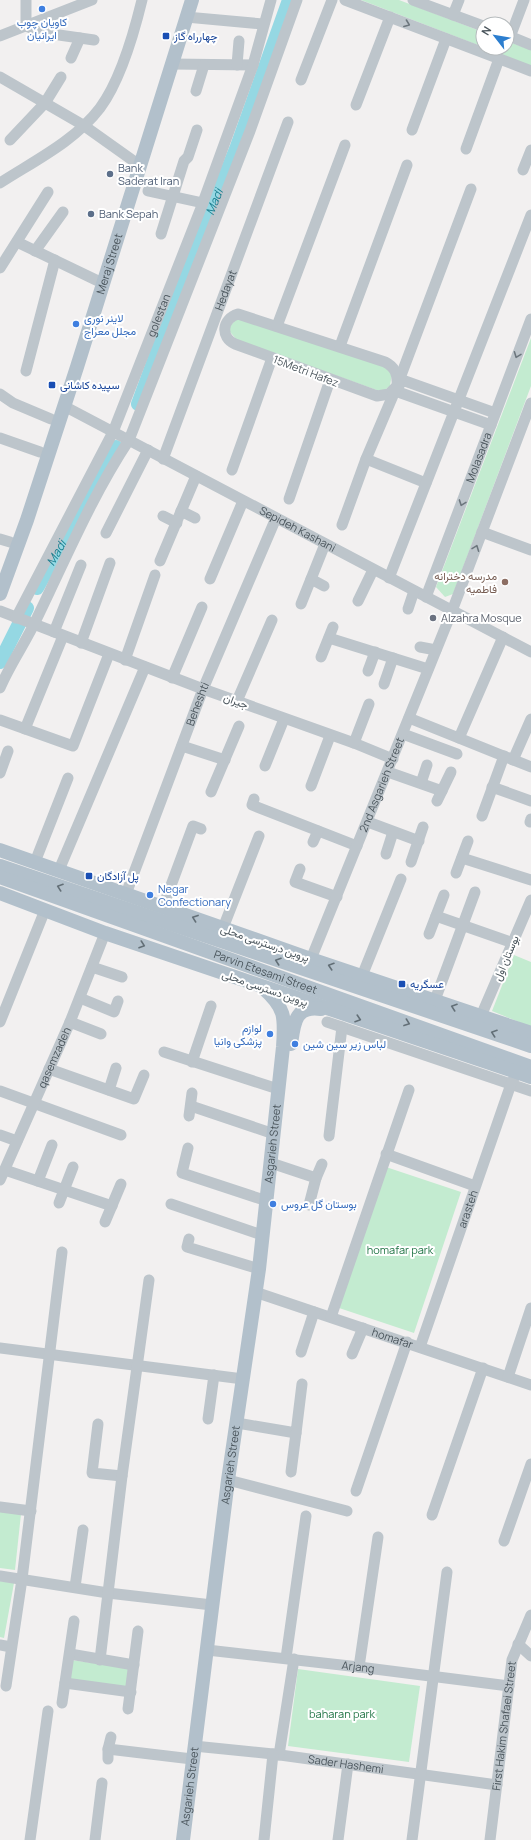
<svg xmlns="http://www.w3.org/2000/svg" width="531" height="1840" viewBox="0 0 531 1840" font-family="Manrope,Vazirmatn,sans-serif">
  <rect width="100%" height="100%" fill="#f2f0f0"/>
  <g fill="#c3ebd0">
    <polygon points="361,0 399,0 483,32 483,47"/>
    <polygon points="507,41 531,50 531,66 485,48 507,48"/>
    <polygon points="239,316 383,366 392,373 390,386 382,392 237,340 230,332 230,326"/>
    <polygon points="531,338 531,386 453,594 445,597 436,587"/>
    <polygon points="514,955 531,962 531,1027 492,1011"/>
    <polygon points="386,1167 461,1192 414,1333 339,1308"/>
    <polygon points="0,1511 21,1514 15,1570 0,1568"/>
    <polygon points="0,1581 14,1583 4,1638 0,1637"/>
    <polygon points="71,1660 129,1668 127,1689 68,1681"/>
    <polygon points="298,1669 420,1686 409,1762 288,1746"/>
  </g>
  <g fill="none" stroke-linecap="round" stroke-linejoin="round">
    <g stroke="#95d8e3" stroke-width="14">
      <path id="s1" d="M138,404L189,265L236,149L289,0"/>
      <path id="s2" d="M37,588L116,447"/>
      <polyline points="0,662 27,608"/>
    </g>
    <g stroke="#bdc5cb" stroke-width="11">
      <polyline points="26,0 26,26 45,33 94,40"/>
      <polyline points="345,0 531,71"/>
      <polyline points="413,0 483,26"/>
      <polyline points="453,15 459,0"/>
      <polyline points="186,17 263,24"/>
      <polyline points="507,35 531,45"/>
      <polyline points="0,36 92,0"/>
      <polyline points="510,37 524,0"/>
      <polyline points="71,58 80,38"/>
      <polyline points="172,64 253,65"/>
      <polyline points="237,65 239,41"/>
      <polyline points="0,77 83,125 135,162"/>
      <polyline points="301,80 332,0"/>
      <polyline points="196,91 204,65"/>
      <polyline points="356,105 390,17"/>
      <polyline points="412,130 446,39"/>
      <polyline points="10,140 45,103 61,77"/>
      <polyline points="466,149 499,59"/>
      <polyline points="523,170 531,150"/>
      <path d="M0,183C34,161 75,141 100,108C120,81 134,33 142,0"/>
      <polyline points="148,191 203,203"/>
      <polyline points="161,234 184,161 188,157 197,130"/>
      <polyline points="17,242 96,280"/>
      <polyline points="35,251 63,212"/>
      <polyline points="0,268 48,192"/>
      <path d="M238,314L385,362C395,367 398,374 397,386L389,394L377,396L235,344C220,337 222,319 238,314Z"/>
      <polyline points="277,326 345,145"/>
      <polyline points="340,346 407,165"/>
      <polyline points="26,371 55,260"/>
      <polyline points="0,394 13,403 51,419"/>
      <path id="s3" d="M64,406L531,652"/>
      <polyline points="491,425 401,393 398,390 400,382 405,381 495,413"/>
      <polyline points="0,438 40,452"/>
      <path id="s4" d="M163,459L288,122"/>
      <polyline points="366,459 426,483"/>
      <polyline points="232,470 272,358"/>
      <polyline points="289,499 330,380"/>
      <polyline points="181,511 195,518"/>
      <polyline points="163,516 177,523"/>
      <polyline points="342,525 366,459 397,386 471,189"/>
      <polyline points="482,532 531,550"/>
      <polyline points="106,533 148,450"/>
      <polyline points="0,539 10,542"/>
      <polyline points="160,561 196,476"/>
      <polyline points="389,578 531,215"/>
      <polyline points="210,579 243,501"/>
      <polyline points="311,579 324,586"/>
      <path id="s5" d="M426,597L531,319"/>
      <polyline points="358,601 373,570"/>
      <polyline points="301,604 325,544"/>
      <polyline points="408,609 414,591"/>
      <polyline points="0,611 203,689 354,743 393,759"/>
      <path id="s6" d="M16,618L113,432L201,208L253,65L271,0"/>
      <polyline points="54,632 81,565"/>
      <polyline points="329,638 428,669"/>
      <polyline points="81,643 110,563"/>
      <polyline points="420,647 436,650"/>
      <polyline points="321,657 333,627"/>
      <polyline points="125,660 155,575"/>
      <polyline points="368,671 375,652"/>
      <polyline points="172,678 202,607"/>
      <polyline points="384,684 393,658"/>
      <path d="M0,688C10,664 26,642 37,618C66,558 92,496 129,440L250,131L297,0"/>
      <polyline points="237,701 272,620"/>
      <polyline points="409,718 531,767"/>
      <polyline points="0,720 73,746 109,654"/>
      <polyline points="25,729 63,636"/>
      <polyline points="403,734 457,754"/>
      <polyline points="459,738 503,637"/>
      <polyline points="354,743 369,704"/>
      <polyline points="182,746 225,760"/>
      <polyline points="513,760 531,719"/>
      <polyline points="265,766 284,719"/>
      <polyline points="388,772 442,791"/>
      <polyline points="0,773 8,751"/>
      <polyline points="421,783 427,765"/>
      <polyline points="311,786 330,736"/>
      <polyline points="492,787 531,801"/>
      <polyline points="211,792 239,726"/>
      <polyline points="254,799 252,805 357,846"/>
      <polyline points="437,801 451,772"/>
      <polyline points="482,816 504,756"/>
      <polyline points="368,822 419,841"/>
      <polyline points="530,822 531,819"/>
      <polyline points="313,842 318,831"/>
      <polyline points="386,854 393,832"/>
      <polyline points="462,858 531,880"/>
      <polyline points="35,862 68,778"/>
      <polyline points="411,862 423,827"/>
      <polyline points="300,869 295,882 337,897"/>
      <polyline points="59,870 145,667"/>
      <polyline points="456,873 468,841"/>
      <path id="s7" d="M126,894L203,689L276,518"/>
      <polyline points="163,907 193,826 201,829"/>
      <polyline points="436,916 513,943"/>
      <polyline points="223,928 259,836"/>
      <polyline points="429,934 444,895"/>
      <path id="s8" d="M311,959L452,611L531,403"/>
      <polyline points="92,967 122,977"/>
      <polyline points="362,976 401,879"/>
      <polyline points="80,998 114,1012 118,1001"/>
      <polyline points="435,1000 475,892"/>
      <polyline points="481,1016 531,900"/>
      <polyline points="0,1022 45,910"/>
      <polyline points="70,1022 101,1034"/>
      <polyline points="327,1022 531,1091"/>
      <polyline points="164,1052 278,1089"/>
      <polyline points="192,1062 211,1006"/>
      <polyline points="49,1069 134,1099 144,1075"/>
      <polyline points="109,1090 116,1068"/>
      <polyline points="0,1091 121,1135"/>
      <polyline points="191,1106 274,1134"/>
      <polyline points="189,1116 192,1093"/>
      <polyline points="0,1135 17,1141"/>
      <polyline points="329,1136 342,1027"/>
      <polyline points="188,1148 182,1173 267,1201"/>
      <polyline points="386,1154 475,1186"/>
      <polyline points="271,1163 316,1178 309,1205"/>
      <polyline points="5,1170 112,1206"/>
      <polyline points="316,1178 322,1164"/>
      <path id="s9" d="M0,1180L70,1022L105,933"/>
      <polyline points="38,1181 52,1145"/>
      <polyline points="59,1203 73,1167"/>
      <polyline points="171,1204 262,1235"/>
      <polyline points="105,1222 121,1184"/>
      <polyline points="189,1239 187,1247 259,1269"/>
      <path id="s10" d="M255,1292L531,1385"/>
      <polyline points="331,1317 409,1090"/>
      <path id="s11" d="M420,1347L511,1084L517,1072"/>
      <polyline points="0,1348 243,1379"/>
      <polyline points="301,1352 314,1312"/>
      <polyline points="352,1354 363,1328"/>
      <polyline points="508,1377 531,1308"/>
      <polyline points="208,1419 214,1375"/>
      <polyline points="237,1423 296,1433 302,1384"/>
      <polyline points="98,1424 92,1473 122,1476"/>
      <polyline points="291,1472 296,1433"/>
      <polyline points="228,1480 347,1511"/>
      <polyline points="356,1491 407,1342"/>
      <polyline points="0,1507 31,1511"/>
      <polyline points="432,1515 483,1368"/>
      <polyline points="504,1541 531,1464"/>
      <polyline points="0,1576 108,1593 212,1605"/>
      <polyline points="75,1587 83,1530"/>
      <polyline points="518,1644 531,1656"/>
      <polyline points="0,1645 11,1647"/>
      <path id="s12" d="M207,1650L359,1667L509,1686"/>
      <polyline points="70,1654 134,1665"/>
      <polyline points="286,1658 306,1516"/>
      <polyline points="100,1660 122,1476 149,1280"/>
      <polyline points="359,1667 378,1537"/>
      <polyline points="65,1683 131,1692"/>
      <polyline points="6,1686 22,1579 62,1252"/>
      <polyline points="62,1703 74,1621"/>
      <polyline points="128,1709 138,1631"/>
      <polyline points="111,1737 108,1749 192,1759"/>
      <path id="s13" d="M194,1746L273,1754L497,1785"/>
      <polyline points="279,1755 294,1659"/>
      <polyline points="108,1759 108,1749"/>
      <polyline points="30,1840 48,1711"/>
      <polyline points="95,1840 102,1783"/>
      <polyline points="264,1840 273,1754"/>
      <polyline points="338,1840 348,1764"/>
      <polyline points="412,1840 447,1572"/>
      <path id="s14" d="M490,1840L512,1660L531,1615"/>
    </g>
    <g stroke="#b2c0cb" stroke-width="14">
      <path id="s15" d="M0,594L27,520L77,367L192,0"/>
      <polyline points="0,850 311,959 531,1033"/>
      <polyline points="0,866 531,1046"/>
      <path id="s16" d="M0,877L531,1067"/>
      <polyline points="0,893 105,933 531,1077"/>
      <path d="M291,1044C294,1023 295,1005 321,1009"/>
      <path id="s17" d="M183,1840L228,1480L259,1269L283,1047C285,1017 286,1008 262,987"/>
    </g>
  </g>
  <defs><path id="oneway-chevron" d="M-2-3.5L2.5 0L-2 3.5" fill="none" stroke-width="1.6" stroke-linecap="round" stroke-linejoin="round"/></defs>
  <g stroke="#6c767d">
    <use href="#oneway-chevron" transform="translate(407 24) rotate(21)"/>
    <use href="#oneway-chevron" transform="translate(517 355) rotate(111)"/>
    <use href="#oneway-chevron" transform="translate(462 503) rotate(110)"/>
    <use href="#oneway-chevron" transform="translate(476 548) rotate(-69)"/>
  </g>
  <g stroke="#636f77">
    <use href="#oneway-chevron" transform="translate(60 887) rotate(-161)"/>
    <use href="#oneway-chevron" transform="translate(195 918) rotate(-160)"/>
    <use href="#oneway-chevron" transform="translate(142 945) rotate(19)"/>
    <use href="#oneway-chevron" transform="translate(278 961) rotate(-161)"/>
    <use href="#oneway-chevron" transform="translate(331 966) rotate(-162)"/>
    <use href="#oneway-chevron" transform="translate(454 1007) rotate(-161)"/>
    <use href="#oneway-chevron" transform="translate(358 1019) rotate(18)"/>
    <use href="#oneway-chevron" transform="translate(407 1023) rotate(20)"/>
    <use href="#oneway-chevron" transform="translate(494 1033) rotate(-161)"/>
  </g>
  <g fill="#3f7fe0" stroke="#fff" stroke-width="1.5">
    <circle cx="42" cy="9" r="4"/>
    <circle cx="76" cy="324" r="4"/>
    <circle cx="150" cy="895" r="4"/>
    <circle cx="270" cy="1034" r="4"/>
    <circle cx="295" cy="1044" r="4"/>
    <circle cx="273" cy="1204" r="4"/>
  </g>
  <g fill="#1a4fb4" stroke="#fff" stroke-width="1.5">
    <rect x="162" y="32" width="8" height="8" rx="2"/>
    <rect x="48" y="381" width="8" height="8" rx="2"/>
    <rect x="85" y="872" width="8" height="8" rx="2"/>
    <rect x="398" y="980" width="8" height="8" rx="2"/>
  </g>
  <g fill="#5c6f8a" stroke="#fff" stroke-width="1.5">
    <circle cx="110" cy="174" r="4"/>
    <circle cx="91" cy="214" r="4"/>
  </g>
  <circle fill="#8d6e63" stroke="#fff" stroke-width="1.5" cx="505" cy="582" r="4"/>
  <circle fill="#6b7280" stroke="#fff" stroke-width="1.5" cx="433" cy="618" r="4"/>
  <g text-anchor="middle" stroke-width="4" stroke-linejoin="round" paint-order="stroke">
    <g font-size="11" fill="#366cbe" stroke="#fff" text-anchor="start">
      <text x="42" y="26" text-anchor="middle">کاویان چوب<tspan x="42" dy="13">ایرانیان</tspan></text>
      <text x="84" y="322">لاینر نوری<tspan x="84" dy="13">مجلل معراج</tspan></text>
      <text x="158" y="893">Negar<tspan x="158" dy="13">Confectionary</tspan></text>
      <text x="262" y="1032" text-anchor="end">لوازم<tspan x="262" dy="13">پزشکی وانیا</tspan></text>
      <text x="303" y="1048">لباس زیر سین شین</text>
      <text x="281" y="1208">بوستان گل عروس</text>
    </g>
    <g font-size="11" fill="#164399" stroke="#fff" text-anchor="start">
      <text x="174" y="40">چهارراه گاز</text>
      <text x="60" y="389">سپیده کاشانی</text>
      <text x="97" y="880">پل آزادگان</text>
      <text x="410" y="988">عسگریه</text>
    </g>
    <g font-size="11" fill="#4e5e75" stroke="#fff" text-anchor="start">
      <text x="118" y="172">Bank<tspan x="118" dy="13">Saderat Iran</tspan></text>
      <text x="99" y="218">Bank Sepah</text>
    </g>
    <g font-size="11" fill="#49545b" stroke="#fff">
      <text dy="4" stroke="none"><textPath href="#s15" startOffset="348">Meraj Street</textPath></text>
      <text dy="4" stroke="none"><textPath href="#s4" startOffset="180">Hedayat</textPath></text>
      <text dy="4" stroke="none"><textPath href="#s6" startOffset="335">golestan</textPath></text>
      <text transform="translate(306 371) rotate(21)" y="4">15Metri Hafez</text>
      <text dy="4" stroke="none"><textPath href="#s5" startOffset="149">Molasadra</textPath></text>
      <text dy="4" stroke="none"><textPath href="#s3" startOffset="264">Sepideh Kashani</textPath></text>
      <text transform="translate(236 701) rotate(20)" y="4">جیران</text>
      <text dy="4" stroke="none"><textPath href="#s7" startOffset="203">Beheshti</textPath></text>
      <text dy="4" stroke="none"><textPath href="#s8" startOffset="188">2nd Asgarieh Street</textPath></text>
      <text transform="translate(265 943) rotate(19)" y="4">پروین درسترسی محلی</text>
      <text transform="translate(506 958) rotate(-67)" y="4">بوستان اول</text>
      <text dy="4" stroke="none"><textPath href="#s16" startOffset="282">Parvin Etesami Street</textPath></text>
      <text transform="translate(265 988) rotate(19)" y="4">پروین دسترسی محلی</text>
      <text dy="4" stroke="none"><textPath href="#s9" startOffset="134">qasemzadeh</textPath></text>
      <text dy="4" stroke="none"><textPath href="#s17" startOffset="702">Asgarieh Street</textPath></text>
      <text dy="4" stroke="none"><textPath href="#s11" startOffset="146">arasteh</textPath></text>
      <text dy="4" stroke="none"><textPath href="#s10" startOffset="145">homafar</textPath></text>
      <text dy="4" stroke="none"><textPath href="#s17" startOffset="378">Asgarieh Street</textPath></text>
      <text dy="4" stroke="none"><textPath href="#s12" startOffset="152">Arjang</textPath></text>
      <text dy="4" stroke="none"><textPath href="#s14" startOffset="115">First Hakim Shafaei Street</textPath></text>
      <text dy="4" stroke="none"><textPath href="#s13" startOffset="153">Sader Hashemi</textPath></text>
      <text dy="4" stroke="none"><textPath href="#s17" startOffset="54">Asgarieh Street</textPath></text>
    </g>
    <g font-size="11" fill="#785e54" stroke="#fff" text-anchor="end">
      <text x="497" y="580">مدرسه دخترانه<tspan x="497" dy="13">فاطمیه</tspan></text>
    </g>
    <g font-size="11" fill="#5b616d" stroke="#fff" text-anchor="start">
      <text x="441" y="622">Alzahra Mosque</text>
    </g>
    <g font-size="11" fill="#217546" stroke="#fff">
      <text x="400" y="1254">homafar park</text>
      <text x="342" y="1718">baharan park</text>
    </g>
    <g font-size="12" font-style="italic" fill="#1a7d8e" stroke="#fff">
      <text dy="4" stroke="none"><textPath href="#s1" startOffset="216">Madi</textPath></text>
      <text dy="4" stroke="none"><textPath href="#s2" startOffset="40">Madi</textPath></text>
    </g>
  </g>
  <g transform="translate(495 36) rotate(301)"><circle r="19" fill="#ffffff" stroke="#b6bbbd"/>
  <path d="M0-3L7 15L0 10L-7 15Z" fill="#2c7ecf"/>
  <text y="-6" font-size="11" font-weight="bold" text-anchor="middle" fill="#49545b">N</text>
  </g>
</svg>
